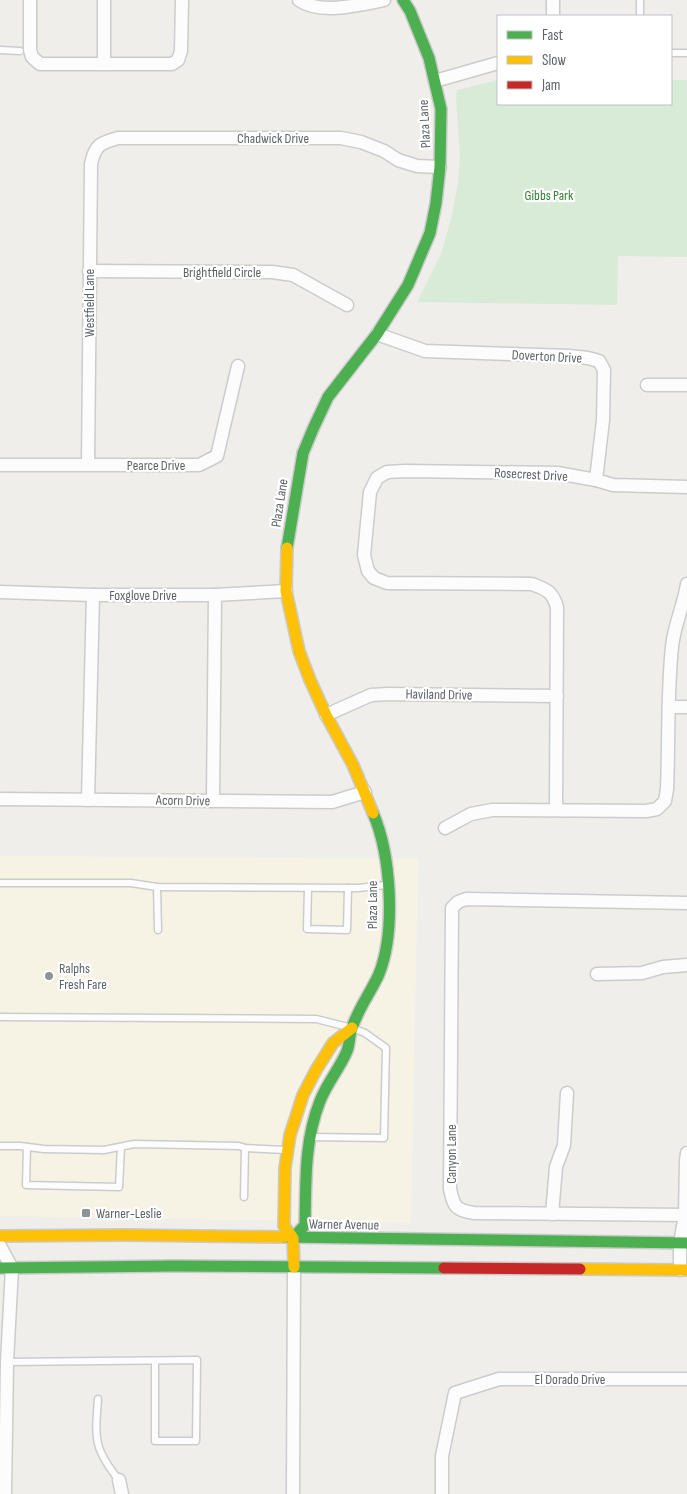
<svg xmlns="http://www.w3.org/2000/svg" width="687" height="1494" viewBox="0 0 687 1494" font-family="'Sofia Sans Condensed',sans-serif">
  <rect width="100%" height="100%" fill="#efeeea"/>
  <polygon fill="#f7f3e4" points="0,856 418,859 411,1223 0,1216"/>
  <polygon fill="#d8ebd6" points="498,80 498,104 671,104 671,80 687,80 687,257 618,256 617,305 417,302 441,254 451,219 458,183 460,157 456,99 457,90"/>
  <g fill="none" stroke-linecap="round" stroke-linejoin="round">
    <g stroke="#cbcccc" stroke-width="9">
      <g id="lane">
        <polyline points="640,16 640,0"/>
        <polyline points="0,50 20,51"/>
        <polyline points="671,53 687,53"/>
        <polyline points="0,883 131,883 157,887 358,888 386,885"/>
        <polyline points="157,887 158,930"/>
        <polyline points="308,888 307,929 347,930 348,888"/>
        <polyline points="0,1017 316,1019 352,1028 365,1033 386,1048 384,1138 311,1137"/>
        <polyline points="0,1146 20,1146 44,1149 104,1150 134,1144 239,1146 245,1148 285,1150"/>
        <polyline points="27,1147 26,1185 119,1187 121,1147"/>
        <polyline points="244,1197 245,1148"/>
        <polyline points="7,1362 197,1360 196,1441 155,1441 155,1361"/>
        <path d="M98,1399C95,1438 93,1448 119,1480"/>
      </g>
    </g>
    <g stroke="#cbcccc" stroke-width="15">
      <g id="street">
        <polyline points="30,0 30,50 32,57 40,64 172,64 178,60 181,51 182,0"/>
        <path d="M299,0C320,15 360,5 384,0"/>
        <polyline points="553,16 553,0"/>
        <polyline points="104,64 104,0"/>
        <polyline points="435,81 498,63"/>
        <polyline points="89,271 272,272 293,275 347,305"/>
        <polyline points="377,334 425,351 569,356 588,358 599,361 604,370 603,420 596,480"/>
        <polyline points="647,385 687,385"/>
        <polyline points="0,465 199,465 217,456 238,366"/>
        <path d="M88,465L91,164C95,145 100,143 118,138H341L361,142L384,151L398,160L417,166L440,167"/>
        <polyline points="0,592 93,595 215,595 286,591"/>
        <polyline points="670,707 687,707"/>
        <polyline points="326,715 371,695 388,694 557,696"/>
        <polyline points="0,799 332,802 365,792"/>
        <polyline points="88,800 93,595"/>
        <polyline points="213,801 215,595"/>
        <path d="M556,809L557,607C552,591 547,590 532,584L387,583L374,578L368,571L364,555L370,492L377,478L387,472L405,471L557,473L596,480L613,485L687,487"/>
        <path d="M445,828L471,814L492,810L646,811L657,809L665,801L667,789C669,742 667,694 672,647C674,625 684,605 687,584"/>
        <polyline points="597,974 642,973 663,967 687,965"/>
        <polyline points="552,1214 556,1167 564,1145 567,1093"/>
        <path d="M685,1215L474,1213C455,1210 454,1207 450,1189L452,908L458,902L466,899L687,903"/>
        <polyline points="0,1246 12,1268 7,1362 5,1494"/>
        <polyline points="680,1270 680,1243 685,1215 686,1160 687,1153"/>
        <polyline points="119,1480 122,1494"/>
        <polyline points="293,1494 294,1267"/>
        <polyline points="442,1494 442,1456 455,1393 499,1379 687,1379"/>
      </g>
    </g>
    <g stroke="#cacacb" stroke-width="14">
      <g id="fast">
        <polyline points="287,548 303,453 313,429 328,397 377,334 408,285 430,233 436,203 440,167 441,109 429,58 410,11 403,0"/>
        <polyline points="284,1237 687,1243"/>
        <path d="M293,1238L305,1225C306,1183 304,1141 320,1101C327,1083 340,1068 347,1051C350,1044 349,1035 352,1028C358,1009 371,992 379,974C396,931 391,855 373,813"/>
        <polyline points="0,1268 175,1266 444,1268"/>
      </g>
    </g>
    <g stroke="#cacacb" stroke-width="14">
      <g id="slow">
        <polyline points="287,548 286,591 299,651 310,680 326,715 353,765 373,813"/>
        <polyline points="0,1236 124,1235 284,1237"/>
        <polyline points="294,1267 293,1238 284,1226 285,1168 290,1135 303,1095 316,1070 333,1043 352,1028"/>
        <polyline points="580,1269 687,1270"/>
      </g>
    </g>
    <g stroke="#cacacb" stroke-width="14">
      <polyline id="jam" points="444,1268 580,1269"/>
    </g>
    <use href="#lane" stroke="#fdfcfc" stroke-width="6"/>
    <use href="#street" stroke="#fdfcfc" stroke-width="12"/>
    <use href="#fast" stroke="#4caf50" stroke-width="11"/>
    <use href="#slow" stroke="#ffc107" stroke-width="11"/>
    <use href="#jam" stroke="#c62828" stroke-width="11"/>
  </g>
  <g fill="#919496" stroke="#fff" stroke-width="2">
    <circle cx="49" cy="976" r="5"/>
    <rect x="81" y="1208" width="10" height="10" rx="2.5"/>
  </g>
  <g text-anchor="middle" stroke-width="4.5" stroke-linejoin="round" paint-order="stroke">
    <g font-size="14" fill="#5f6368" stroke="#fff">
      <text transform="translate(424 124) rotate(-93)" y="5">Plaza Lane</text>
      <text x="273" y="143">Chadwick Drive</text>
      <text x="222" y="277">Brightfield Circle</text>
      <text transform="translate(89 303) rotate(-90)" y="5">Westfield Lane</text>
      <text transform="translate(547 356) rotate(3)" y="5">Doverton Drive</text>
      <text x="156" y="470">Pearce Drive</text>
      <text transform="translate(531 474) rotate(3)" y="5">Rosecrest Drive</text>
      <text transform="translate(279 503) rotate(-81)" y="5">Plaza Lane</text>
      <text x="143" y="600">Foxglove Drive</text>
      <text transform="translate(439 694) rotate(1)" y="5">Haviland Drive</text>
      <text transform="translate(183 800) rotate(1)" y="5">Acorn Drive</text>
      <text transform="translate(372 905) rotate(-90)" y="5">Plaza Lane</text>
      <text transform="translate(451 1154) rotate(-90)" y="5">Canyon Lane</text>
      <text transform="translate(344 1224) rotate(1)" y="5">Warner Avenue</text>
      <text x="570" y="1384">El Dorado Drive</text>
    </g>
    <g font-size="14" fill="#348238" stroke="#fff">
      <text x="549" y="200">Gibbs Park</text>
    </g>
    <g font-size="14" fill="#5f6368" stroke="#fff" text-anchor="start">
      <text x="59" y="973">Ralphs<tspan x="59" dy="16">Fresh Fare</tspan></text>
      <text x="96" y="1218">Warner-Leslie</text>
    </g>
  </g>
  <rect x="497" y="15" width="175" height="90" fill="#ffffff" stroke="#bfc1c3"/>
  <rect x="507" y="31" width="25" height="8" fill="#4caf50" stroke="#bfc1c3"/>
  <text x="542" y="40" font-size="15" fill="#5f6368">Fast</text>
  <rect x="507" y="56" width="25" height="8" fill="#ffc107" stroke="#bfc1c3"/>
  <text x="542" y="65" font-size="15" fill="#5f6368">Slow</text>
  <rect x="507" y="81" width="25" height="8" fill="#c62828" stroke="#bfc1c3"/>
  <text x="542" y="90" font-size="15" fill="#5f6368">Jam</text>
</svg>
